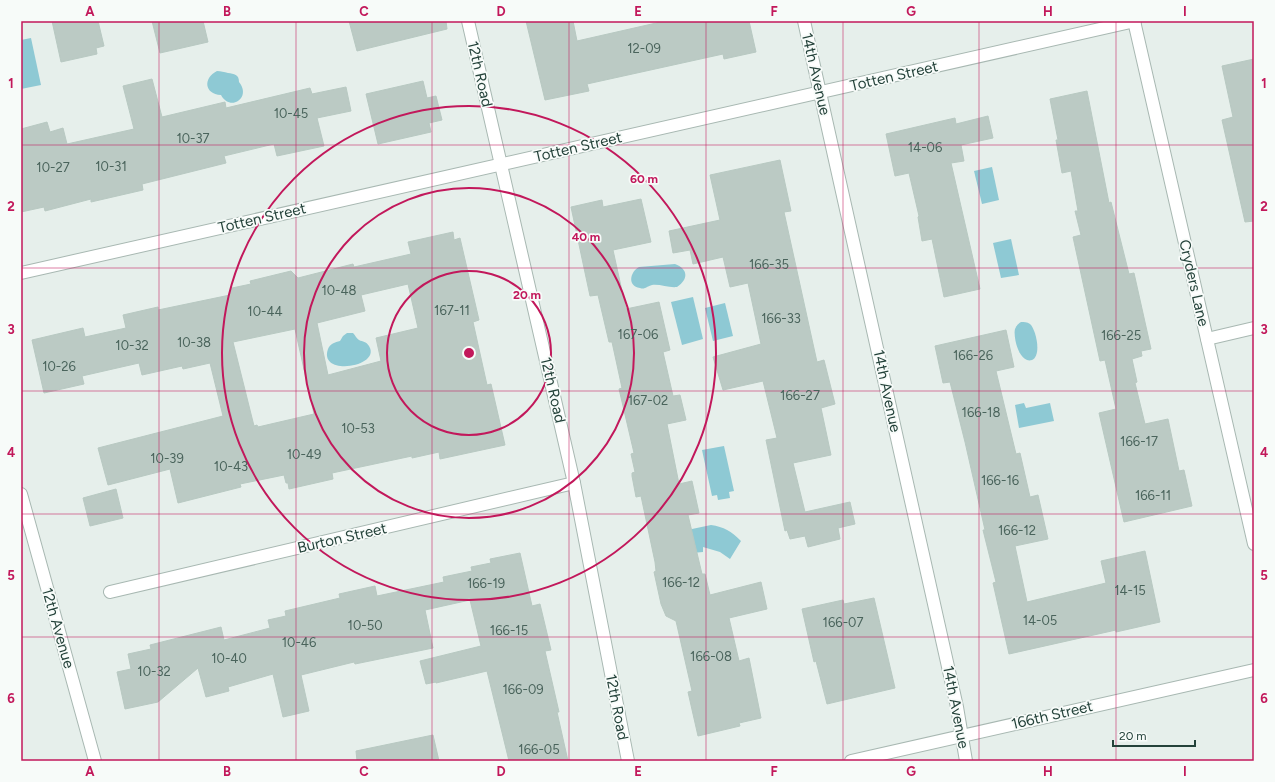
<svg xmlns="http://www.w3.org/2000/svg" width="1275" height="782" viewBox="0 0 1275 782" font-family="Figtree,sans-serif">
  <rect width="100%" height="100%" fill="#e6efeb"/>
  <g fill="#8ec9d4">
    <polygon points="31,38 41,85 21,89 21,40"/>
    <path d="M217,71C221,71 224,72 228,73C234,74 239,74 239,82C252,98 230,112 221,95C204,94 203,78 217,71Z"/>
    <polygon points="992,167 999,200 982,204 974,171"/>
    <polygon points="1011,239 1019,275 1001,278 993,243"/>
    <path d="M675,264C688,269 689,279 677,287C669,288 660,284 652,285C647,286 645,290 640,288C627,286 630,272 639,267Z"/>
    <polygon points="693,297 703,339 682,345 671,302"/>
    <polygon points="725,303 733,336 713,341 705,308"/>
    <path d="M1021,322C1024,322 1027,322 1030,324C1036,329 1042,356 1032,360C1019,364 1013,337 1015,329C1016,326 1018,324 1021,322Z"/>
    <path d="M347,333H353C355,335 357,339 359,340C363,342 366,341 369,346C382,367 318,377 328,349C330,344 335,342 340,341L343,336Z"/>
    <polygon points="1024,403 1026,408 1050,403 1054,421 1019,428 1015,405"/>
    <polygon points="724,446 734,491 729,492 730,498 718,500 717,495 712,496 702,450"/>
    <path d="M711,525C724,527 731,531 741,541L730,559L720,552L703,547V552L692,553L688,533L692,529Z"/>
  </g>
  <g fill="#bbcac4" stroke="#b8c9c2" fill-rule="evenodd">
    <polygon points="52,21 98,21 104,46 96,48 97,54 61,62"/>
    <polygon points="152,21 203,21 208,42 160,53"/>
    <polygon points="349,21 446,21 447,29 357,51"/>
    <polygon points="526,21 573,21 577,41 665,21 749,21 756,52 724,59 723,54 587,84 589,91 545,100"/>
    <polygon points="1254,59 1254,221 1245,222 1222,120 1233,117 1222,66"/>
    <polygon points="152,79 162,117 225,102 226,108 310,88 312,94 346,87 351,111 317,118 324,146 277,156 274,144 224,156 226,163 142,184 143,190 91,202 91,199 45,211 44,207 21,212 21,129 47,122 50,132 63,128 67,144 134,129 123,86"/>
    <polygon points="423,81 427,98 436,96 442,120 429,123 431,132 378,144 366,94"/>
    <polygon points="1087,91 1109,203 1111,202 1129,274 1134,273 1151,349 1141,351 1142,356 1132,359 1137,382 1135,383 1145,424 1168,419 1179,471 1184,470 1192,506 1124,522 1099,413 1116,409 1105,360 1100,361 1073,237 1081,235 1075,211 1078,211 1071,171 1062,173 1056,140 1058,140 1050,99"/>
    <polygon points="988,116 993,138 961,145 964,161 951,163 980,289 944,297 932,239 922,241 918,217 919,216 909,173 895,176 886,134 955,118 956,124"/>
    <polygon points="780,160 791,211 784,212 817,362 824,360 835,404 821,408 831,455 793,463 805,512 850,502 855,524 838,528 840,539 808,547 805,536 790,539 787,530 785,531 766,440 777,438 763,381 723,390 713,357 761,344 748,283 730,287 723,257 693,264 690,250 673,253 669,231 720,220 710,175"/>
    <polygon points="641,199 651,242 613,250 626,309 659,302 670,350 663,352 673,396 680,395 686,420 667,424 679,484 692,481 699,513 688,515 702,574 705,574 710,595 761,582 767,609 729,618 739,661 749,658 761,718 739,723 740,726 698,736 688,692 692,691 676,621 666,616 661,604 654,572 656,571 655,562 641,496 636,497 632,476 632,473 635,472 631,454 634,453 619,389 622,388 612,342 609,342 598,295 590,296 571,207 602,200 603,207"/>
    <path d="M453,232L454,240L460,238L479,320L473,322L487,385L491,384L505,445L440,459L439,452L412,458V456L332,473L333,479L289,489L288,483H286L284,475L240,484L241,487L178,503L170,469L108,485L98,448L223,416L210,363L183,369L182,366L142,375L139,363L82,376L84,384L44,393L32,340L83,328L85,337L126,328L123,315L158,307V310L230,295L232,288L251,284L250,281L291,271L298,278L353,264L354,267L411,254L408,242ZM408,284L418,328L376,338L381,361L328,375L317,323L365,311L361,295ZM295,329L314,414L258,427L257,425L254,426L233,342Z"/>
    <polygon points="1006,330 1014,367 996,371 1016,454 1020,453 1030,497 1038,495 1048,539 1015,546 1027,602 1106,583 1101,561 1145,551 1160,622 1116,632 1116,630 1009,654 993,583 996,582 983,530 985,530 965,442 950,382 943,383 935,346"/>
    <polygon points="116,489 123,518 90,526 83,498"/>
    <polygon points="520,553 532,606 540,604 551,650 545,651 559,712 557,712 568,761 509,761 487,671 436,683 436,682 426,684 420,661 481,646 470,600 425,610 433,648 355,664 354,662 301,675 309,711 283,717 273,674 228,687 229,691 206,697 198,668 158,702 125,709 117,672 131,669 128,654 151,649 150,645 221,627 224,640 270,628 268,620 286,616 285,611 340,598 339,594 375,586 377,596 444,582 443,577 472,571 471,567 491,563 490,559"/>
    <polygon points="874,598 895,688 827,704 816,661 814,662 802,609 843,600 844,604"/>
    <polygon points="433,735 439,761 357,761 356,751"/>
  </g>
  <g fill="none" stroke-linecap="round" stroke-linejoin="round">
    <g stroke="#a8b8b2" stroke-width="14">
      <g id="minor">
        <polyline points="468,21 574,483 628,761"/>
        <polyline points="804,21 957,707 966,761"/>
        <polyline points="1134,21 1254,544"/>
        <polyline points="21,273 1135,21"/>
        <polyline points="1207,339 1254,328"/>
        <polyline points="21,494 95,761"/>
        <polyline points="110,592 574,483"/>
        <polyline points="851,761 1254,670"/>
      </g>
    </g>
    <use href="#minor" stroke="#fff" stroke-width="12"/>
  </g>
  <path fill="none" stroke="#c2185b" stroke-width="1" stroke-opacity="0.55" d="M159,21V761M296,21V761M432,21V761M569,21V761M706,21V761M843,21V761M979,21V761M1116,21V761M21,145H1254M21,268H1254M21,391H1254M21,514H1254M21,637H1254"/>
  <g fill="none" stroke="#c2185b" stroke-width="2">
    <circle cx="469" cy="353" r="82"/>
    <circle cx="469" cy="353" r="165"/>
    <circle cx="469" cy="353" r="247"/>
  </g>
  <g text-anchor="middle" stroke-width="3.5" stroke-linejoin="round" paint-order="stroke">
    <g font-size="13" fill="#4a645c">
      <text x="644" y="53">12-09</text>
      <text x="291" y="118">10-45</text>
      <text x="193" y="143">10-37</text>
      <text x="925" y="152">14-06</text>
      <text x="111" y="171">10-31</text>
      <text x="53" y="172">10-27</text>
      <text x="769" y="269">166-35</text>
      <text x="339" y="295">10-48</text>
      <text x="452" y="315">167-11</text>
      <text x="265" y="316">10-44</text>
      <text x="781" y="323">166-33</text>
      <text x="638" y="339">167-06</text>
      <text x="1121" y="340">166-25</text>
      <text x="194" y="347">10-38</text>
      <text x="132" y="350">10-32</text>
      <text x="973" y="360">166-26</text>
      <text x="59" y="371">10-26</text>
      <text x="800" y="400">166-27</text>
      <text x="648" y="405">167-02</text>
      <text x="981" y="417">166-18</text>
      <text x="358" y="433">10-53</text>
      <text x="1139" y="446">166-17</text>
      <text x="304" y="459">10-49</text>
      <text x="167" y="463">10-39</text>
      <text x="231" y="471">10-43</text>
      <text x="1000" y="485">166-16</text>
      <text x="1153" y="500">166-11</text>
      <text x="1017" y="535">166-12</text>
      <text x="681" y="587">166-12</text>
      <text x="486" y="588">166-19</text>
      <text x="1130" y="595">14-15</text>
      <text x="1040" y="625">14-05</text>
      <text x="843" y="627">166-07</text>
      <text x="365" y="630">10-50</text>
      <text x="509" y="635">166-15</text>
      <text x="299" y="647">10-46</text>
      <text x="711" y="661">166-08</text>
      <text x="229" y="663">10-40</text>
      <text x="154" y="676">10-32</text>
      <text x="523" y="694">166-09</text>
      <text x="539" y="754">166-05</text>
    </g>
    <g font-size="15" fill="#24423a" stroke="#f7fbf9">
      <text transform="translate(480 74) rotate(77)" y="5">12th Road</text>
      <text transform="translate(816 74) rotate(77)" y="5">14th Avenue</text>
      <text transform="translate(894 76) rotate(-13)" y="5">Totten Street</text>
      <text transform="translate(578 147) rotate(-13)" y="5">Totten Street</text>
      <text transform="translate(262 218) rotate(-13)" y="5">Totten Street</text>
      <text transform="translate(1194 283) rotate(77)" y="5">Cryders Lane</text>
      <text transform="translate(553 390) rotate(77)" y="5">12th Road</text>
      <text transform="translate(887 391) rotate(78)" y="5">14th Avenue</text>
      <text transform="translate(342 538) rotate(-13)" y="5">Burton Street</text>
      <text transform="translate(58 628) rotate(74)" y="5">12th Avenue</text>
      <text transform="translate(617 707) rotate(79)" y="5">12th Road</text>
      <text transform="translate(956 707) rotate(79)" y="5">14th Avenue</text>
      <text transform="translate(1052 715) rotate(-13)" y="5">166th Street</text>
    </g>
  </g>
  <circle cx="469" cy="353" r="6" fill="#c2185b" stroke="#f7fbf9" stroke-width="2"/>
  <g font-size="12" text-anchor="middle" font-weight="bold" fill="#c2185b" stroke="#f7fbf9" stroke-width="3.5" stroke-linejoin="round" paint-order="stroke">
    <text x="644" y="183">60 m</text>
    <text x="586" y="241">40 m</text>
    <text x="527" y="299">20 m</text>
  </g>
  <rect width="1275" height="782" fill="none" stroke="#f7fbf9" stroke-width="44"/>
  <path d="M1113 740v6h82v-6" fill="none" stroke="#24423a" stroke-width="2"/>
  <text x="1119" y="740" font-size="12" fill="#24423a" stroke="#f7fbf9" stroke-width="3" paint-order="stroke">20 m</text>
  <rect x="22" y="22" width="1231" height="738" fill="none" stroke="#c2185b" stroke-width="1.5"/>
  <g font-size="13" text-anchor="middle" font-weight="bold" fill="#c2185b">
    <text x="90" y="16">A</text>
    <text x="227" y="16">B</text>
    <text x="364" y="16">C</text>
    <text x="501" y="16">D</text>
    <text x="638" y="16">E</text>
    <text x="774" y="16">F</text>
    <text x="911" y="16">G</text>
    <text x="1048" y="16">H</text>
    <text x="1185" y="16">I</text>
    <text x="11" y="88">1</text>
    <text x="1264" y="88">1</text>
    <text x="11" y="211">2</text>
    <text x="1264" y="211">2</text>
    <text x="11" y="334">3</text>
    <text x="1264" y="334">3</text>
    <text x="11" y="457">4</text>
    <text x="1264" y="457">4</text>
    <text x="11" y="580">5</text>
    <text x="1264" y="580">5</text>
    <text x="11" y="703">6</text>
    <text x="1264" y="703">6</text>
    <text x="90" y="776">A</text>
    <text x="227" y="776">B</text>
    <text x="364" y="776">C</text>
    <text x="501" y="776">D</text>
    <text x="638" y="776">E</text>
    <text x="774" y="776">F</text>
    <text x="911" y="776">G</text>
    <text x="1048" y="776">H</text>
    <text x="1185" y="776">I</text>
  </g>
</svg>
